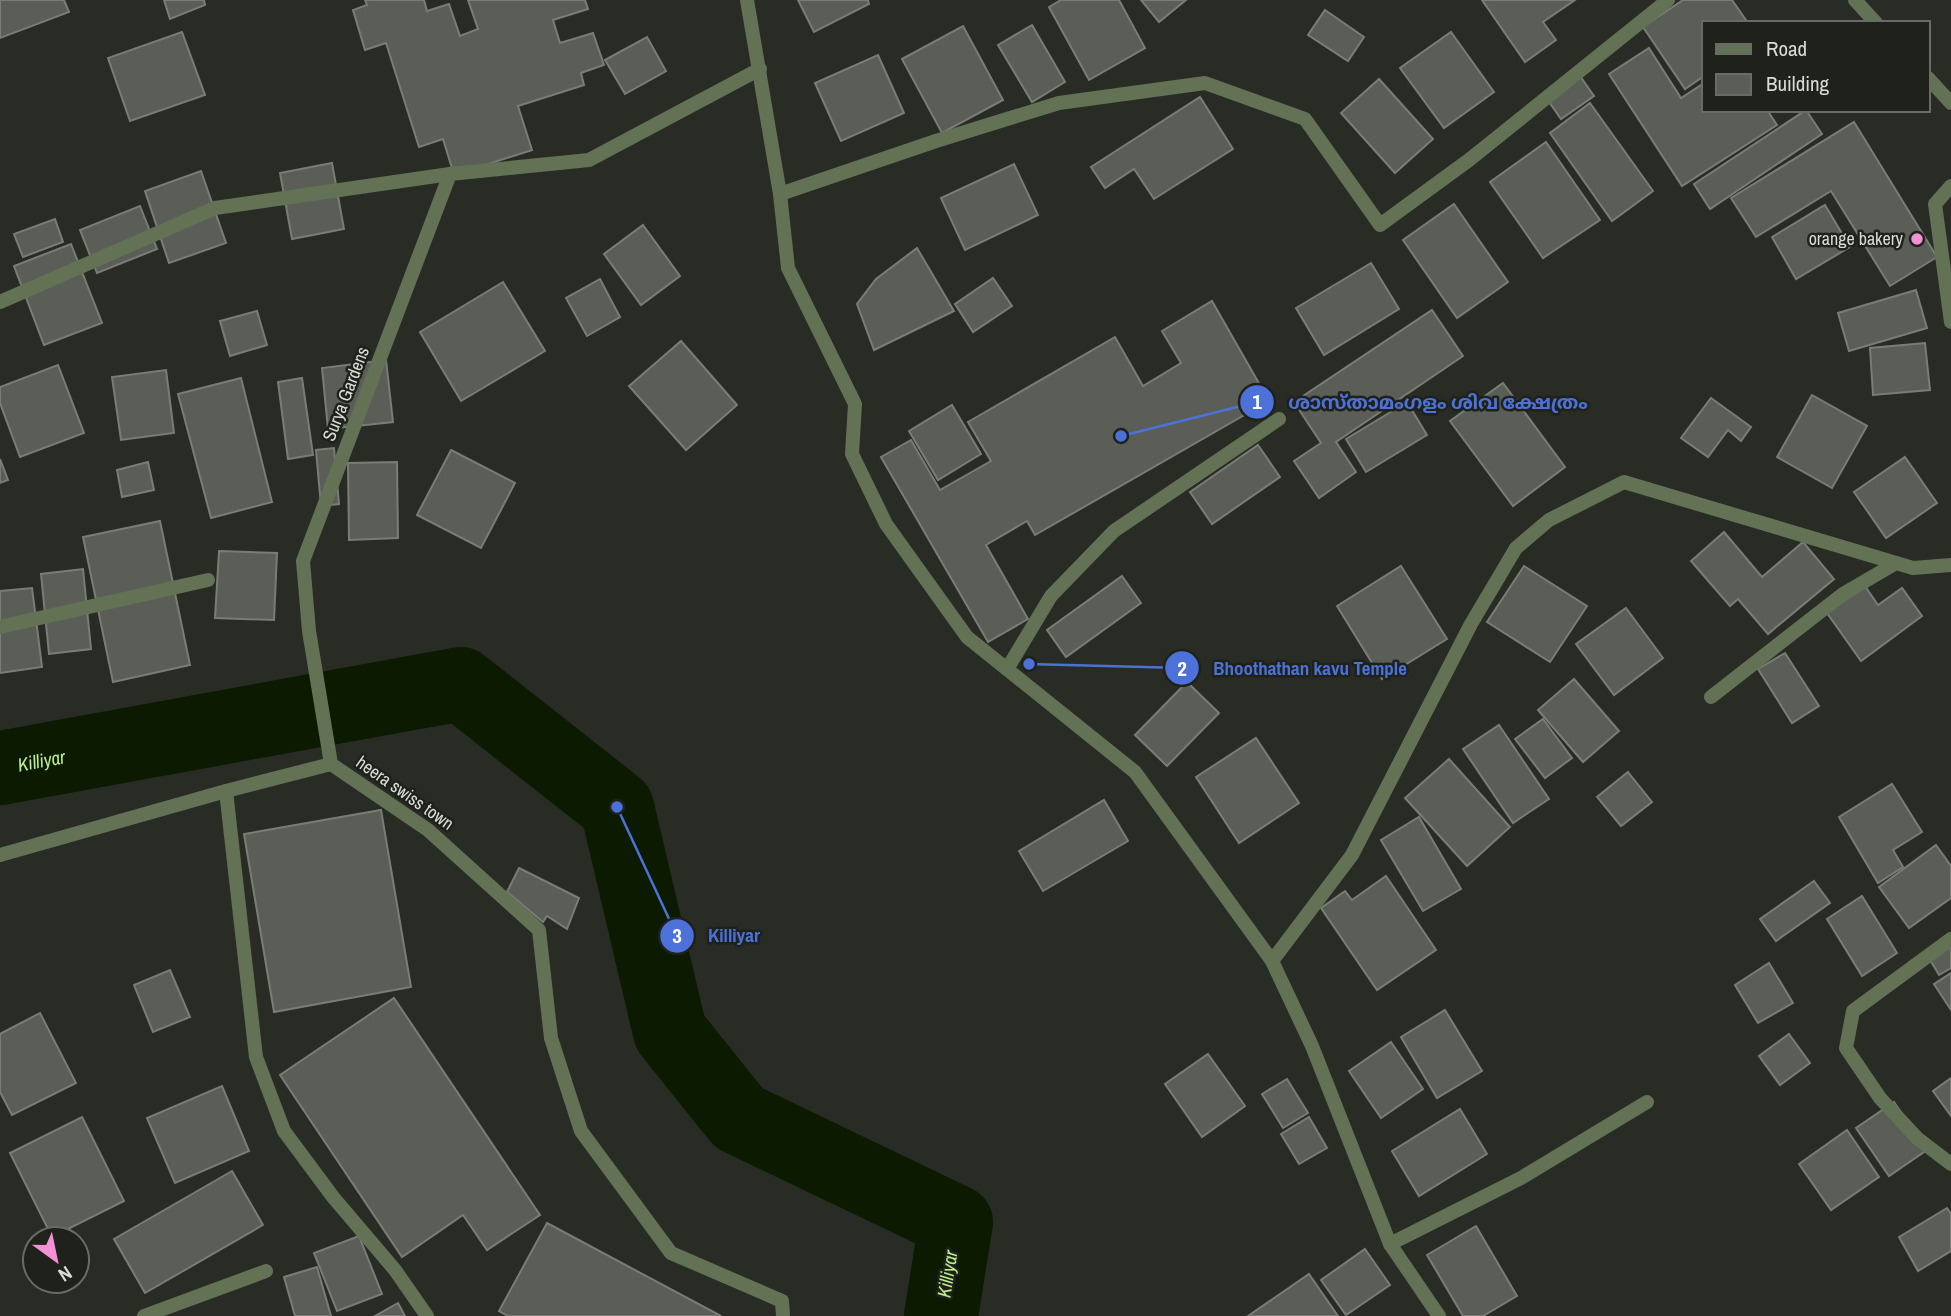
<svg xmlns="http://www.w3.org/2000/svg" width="1951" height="1316" viewBox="0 0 1951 1316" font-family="'Archivo Narrow','Noto Sans Malayalam',sans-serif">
  <rect width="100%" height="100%" fill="#282c25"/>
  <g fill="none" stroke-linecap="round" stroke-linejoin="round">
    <path stroke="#0b1a00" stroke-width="74" id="s1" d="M0,768L461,684L617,807L670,1032L739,1118L956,1222L941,1316"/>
  </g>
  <g fill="#5a5e57" stroke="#797d75" stroke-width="2">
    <polygon points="0,0 64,0 69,12 0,38"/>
    <polygon points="164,0 204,0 205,5 170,19"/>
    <polygon points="365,0 424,0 427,11 449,4 460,36 478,29 468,0 585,0 588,9 553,20 560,43 593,33 604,65 581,73 584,85 518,106 532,150 454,175 443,139 419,147 386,43 365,50 353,10 367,5"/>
    <polygon points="798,0 868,0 869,4 814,32"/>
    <polygon points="1061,0 1119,0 1145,48 1089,80 1049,7"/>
    <polygon points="1141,0 1186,0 1159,22"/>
    <polygon points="1482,0 1575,0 1543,22 1556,40 1525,62"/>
    <polygon points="1683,0 1732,0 1748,23 1704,23 1704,76 1685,89 1643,27"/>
    <polygon points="1325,10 1364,37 1348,61 1308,35"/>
    <polygon points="1032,25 1065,82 1032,102 998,45"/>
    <polygon points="963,26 1003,100 942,133 902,59"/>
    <polygon points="182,32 205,95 130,121 108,58"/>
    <polygon points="1451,32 1494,92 1444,128 1400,68"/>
    <polygon points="647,37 666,71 625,94 605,60"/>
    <polygon points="1649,48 1681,98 1704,83 1704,110 1767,110 1777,125 1682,186 1609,74"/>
    <polygon points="878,55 904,113 841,141 815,83"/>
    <polygon points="1580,76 1594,96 1561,119 1547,99"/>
    <polygon points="1379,79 1433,139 1395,173 1341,113"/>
    <polygon points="1200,97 1233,149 1154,199 1134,169 1105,188 1091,167"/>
    <polygon points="1590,103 1653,191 1612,221 1550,133"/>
    <polygon points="1806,110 1822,134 1710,209 1694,184"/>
    <polygon points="1854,122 1937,257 1890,286 1831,191 1756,237 1731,198"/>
    <polygon points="1546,142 1600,220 1543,258 1490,182"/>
    <polygon points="332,163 344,229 292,239 280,173"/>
    <polygon points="1014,164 1038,215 965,250 941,198"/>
    <polygon points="201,171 226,243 169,263 145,191"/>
    <polygon points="1454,204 1508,282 1457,318 1403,240"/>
    <polygon points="1825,205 1850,247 1796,279 1772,237"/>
    <polygon points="140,206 157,249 97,273 80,230"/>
    <polygon points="55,219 63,242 23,257 14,234"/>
    <polygon points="643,225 680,276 641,305 604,254"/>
    <polygon points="71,244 102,323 44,345 14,266"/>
    <polygon points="917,248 954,311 874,350 857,304 876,279"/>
    <polygon points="1371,263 1399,309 1324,355 1296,308"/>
    <polygon points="993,278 1012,306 973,332 955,304"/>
    <polygon points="600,279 620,317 587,336 566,298"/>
    <polygon points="503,282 545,351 461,401 420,332"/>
    <polygon points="1916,290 1927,328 1849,351 1838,313"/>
    <polygon points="1212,301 1269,401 1035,535 1027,521 986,545 1028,619 988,642 881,457 911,440 940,490 991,461 968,422 1115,337 1143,386 1181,363 1162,331"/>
    <polygon points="1432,310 1463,356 1336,442 1356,472 1319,498 1294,461 1321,443 1294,402"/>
    <polygon points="257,311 267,345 230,356 220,321"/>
    <polygon points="681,341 737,405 686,450 629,386"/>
    <polygon points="1925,343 1930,390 1873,395 1870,348"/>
    <polygon points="386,360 393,422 328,429 322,368"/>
    <polygon points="58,365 84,433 20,457 0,403 0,387"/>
    <polygon points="166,370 174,433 121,440 112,377"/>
    <polygon points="241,378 272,502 211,518 178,394"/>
    <polygon points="302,378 313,455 288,459 278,382"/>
    <polygon points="1503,383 1565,467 1513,506 1450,421"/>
    <polygon points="1812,395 1867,426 1832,488 1777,457"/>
    <polygon points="1711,398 1751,427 1741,441 1728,430 1708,457 1681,438"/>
    <polygon points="1407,402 1427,435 1366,472 1346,439"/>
    <polygon points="952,405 981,454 938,480 909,431"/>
    <polygon points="1258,445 1280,477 1212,524 1190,492"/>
    <polygon points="334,448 339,504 321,506 316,450"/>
    <polygon points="451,450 515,483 481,548 417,515"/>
    <polygon points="1905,457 1937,503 1886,538 1854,492"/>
    <polygon points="0,459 8,480 0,483"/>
    <polygon points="148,462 154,490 122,497 117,470"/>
    <polygon points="397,462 398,538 349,540 348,463"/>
    <polygon points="160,521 190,665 113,682 83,537"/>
    <polygon points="1724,532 1762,577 1803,542 1834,579 1768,634 1738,599 1730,606 1691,561"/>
    <polygon points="219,551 277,553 274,620 215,618"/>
    <polygon points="1401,566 1447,639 1382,679 1337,606"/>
    <polygon points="1524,566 1587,606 1550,662 1487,622"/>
    <polygon points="83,569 91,649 49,654 41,574"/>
    <polygon points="1122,576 1141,603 1066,657 1047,630"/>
    <polygon points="1865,586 1878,605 1902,588 1922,616 1861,661 1827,613"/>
    <polygon points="32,588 42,667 0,673 0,591"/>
    <polygon points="1626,608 1663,658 1614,695 1576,644"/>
    <polygon points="1785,653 1819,706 1792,723 1758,669"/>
    <polygon points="1574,679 1619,731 1583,762 1538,710"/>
    <polygon points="1187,682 1219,713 1167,766 1135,735"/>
    <polygon points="1543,719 1572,758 1545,778 1515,739"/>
    <polygon points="1499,725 1549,799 1513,823 1463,749"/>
    <polygon points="1256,738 1299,803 1239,843 1196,777"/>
    <polygon points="1449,759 1510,827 1467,866 1405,798"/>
    <polygon points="1628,772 1652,802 1621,826 1597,797"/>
    <polygon points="1892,784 1922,832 1893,850 1903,867 1878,883 1839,817"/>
    <polygon points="1104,800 1128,841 1043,891 1019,851"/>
    <polygon points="381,810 411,987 274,1012 244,834"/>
    <polygon points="1419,817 1461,889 1423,911 1381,840"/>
    <polygon points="1936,845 1951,866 1951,898 1909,928 1879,887"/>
    <polygon points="519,868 579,898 567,929 547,916 543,922 507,892"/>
    <polygon points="1386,876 1436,950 1377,990 1321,908 1345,891 1352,900"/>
    <polygon points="1814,881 1830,903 1776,941 1760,919"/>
    <polygon points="1862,896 1897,953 1862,976 1827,919"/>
    <polygon points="1951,945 1951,968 1939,975 1929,958"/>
    <polygon points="1769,963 1793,1003 1758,1023 1735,985"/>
    <polygon points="170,970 190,1017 153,1032 134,985"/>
    <polygon points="1951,973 1951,1010 1934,984"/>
    <polygon points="394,998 540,1215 487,1250 463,1215 402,1257 280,1075"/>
    <polygon points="1445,1010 1482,1071 1437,1098 1401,1037"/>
    <polygon points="40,1013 76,1083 12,1115 0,1092 0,1034"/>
    <polygon points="1789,1034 1810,1063 1780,1085 1759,1056"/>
    <polygon points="1391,1042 1423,1089 1381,1118 1349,1071"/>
    <polygon points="1208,1054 1245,1106 1202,1137 1165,1084"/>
    <polygon points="1951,1078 1951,1116 1933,1091"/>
    <polygon points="1287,1079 1308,1113 1283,1128 1262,1094"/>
    <polygon points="222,1086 249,1151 175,1183 147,1118"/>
    <polygon points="1894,1102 1927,1150 1889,1176 1856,1128"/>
    <polygon points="1460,1109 1487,1154 1419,1196 1392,1151"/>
    <polygon points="82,1117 124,1201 52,1237 10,1153"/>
    <polygon points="1309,1117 1327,1148 1299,1164 1281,1134"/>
    <polygon points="1847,1130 1879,1177 1831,1210 1799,1164"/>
    <polygon points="232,1171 263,1225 145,1293 114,1239"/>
    <polygon points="1947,1208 1951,1214 1951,1251 1918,1271 1899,1237"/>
    <polygon points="547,1223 721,1316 508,1316 499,1311"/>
    <polygon points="1476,1226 1517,1296 1483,1316 1463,1316 1427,1255"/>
    <polygon points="359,1236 382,1294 337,1311 314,1253"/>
    <polygon points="1365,1249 1390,1285 1346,1315 1321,1280"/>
    <polygon points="317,1267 331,1316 295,1316 284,1277"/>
    <polygon points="1309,1274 1338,1316 1248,1316"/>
    <polygon points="398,1303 405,1316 375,1316"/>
  </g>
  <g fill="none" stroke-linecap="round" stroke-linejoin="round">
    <g stroke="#637255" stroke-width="14">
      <polyline points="747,0 780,194 788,268 855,404 852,454 886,524 967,637 1135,772 1272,961 1312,1046 1390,1244 1439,1316"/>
      <polyline points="1951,186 1935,204 1951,322"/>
      <polyline points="780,194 936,141 1059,103 1205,83 1305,119 1380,225 1469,160 1668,0"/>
      <polyline points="0,302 215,208 450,174"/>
      <polyline points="0,627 208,580"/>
      <polyline points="1007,669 1051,596 1114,531 1279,419"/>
      <polyline points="1711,697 1843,594 1896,563"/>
      <polyline points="331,764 309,631 303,561 450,174 589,160 760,69"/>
      <polyline points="0,855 226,791"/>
      <polyline points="1951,939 1853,1011 1846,1048 1880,1098 1917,1138 1951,1164"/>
      <polyline points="1272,961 1352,855 1471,624 1516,548 1549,520 1624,482 1913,568 1951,565"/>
      <polyline points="1390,1244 1521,1178 1647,1102"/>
      <polyline points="144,1316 266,1271"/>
      <polyline points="427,1316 395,1270 333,1197 284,1131 256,1057 226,791 331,764 428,830 539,930 551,1038 581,1131 671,1253 782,1301 783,1316"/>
    </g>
    <g stroke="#637255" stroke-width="14">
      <polyline points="1855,0 1876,23"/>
      <polyline points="1928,78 1951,103"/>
    </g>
  </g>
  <circle fill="#f491d4" stroke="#1e221b" stroke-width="2.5" cx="1917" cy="239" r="7"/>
  <g text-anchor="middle" stroke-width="5" stroke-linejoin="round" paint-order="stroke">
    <g font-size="18" fill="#d9dbd7" stroke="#1e221b" text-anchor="end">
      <text x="1903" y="245">orange bakery</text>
    </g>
    <g font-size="18" fill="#d9dbd7" stroke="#1e221b">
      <text transform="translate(346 394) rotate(-69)" y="6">Surya Gardens</text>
      <text transform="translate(405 793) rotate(35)" y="6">heera swiss town</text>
    </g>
    <g font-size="19" font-style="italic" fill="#beee8d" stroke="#1e221b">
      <text dy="7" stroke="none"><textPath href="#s1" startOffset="42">Killiyar</textPath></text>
      <text transform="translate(947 1274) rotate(-81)" y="7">Killiyar</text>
    </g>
  </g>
  <path fill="none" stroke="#4c71d8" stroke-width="2.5" d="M1121 436L1257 402M1029 664L1182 668M617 807L677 936"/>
  <g fill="#4c71d8" stroke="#1e221b" stroke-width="2.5">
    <circle cx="1121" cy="436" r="7"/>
    <circle cx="1029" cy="664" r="7"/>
    <circle cx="617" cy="807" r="7"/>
    <circle cx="1257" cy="402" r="18"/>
    <circle cx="1182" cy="668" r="18"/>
    <circle cx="677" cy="936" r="18"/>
  </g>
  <g font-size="21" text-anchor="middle" font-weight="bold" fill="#fff">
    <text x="1257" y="409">1</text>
    <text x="1182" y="676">2</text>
    <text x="677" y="943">3</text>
  </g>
  <g font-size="19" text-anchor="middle" font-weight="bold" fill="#4c71d8" stroke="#1e221b" stroke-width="5" stroke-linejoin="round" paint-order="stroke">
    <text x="1438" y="409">ശാസ്താമംഗളം ശിവ ക്ഷേത്രം</text>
    <text x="1310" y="675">Bhoothathan kavu Temple</text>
    <text x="734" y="942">Killiyar</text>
  </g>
  <rect x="1702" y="21" width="228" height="91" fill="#1e221b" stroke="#696c66" stroke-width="2"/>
  <rect x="1716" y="44" width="35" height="10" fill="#637255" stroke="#696c66" stroke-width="2"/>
  <text x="1766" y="56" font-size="21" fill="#d9dbd7">Road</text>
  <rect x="1716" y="74" width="35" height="21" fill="#5a5e57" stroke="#696c66" stroke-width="2"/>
  <text x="1766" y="91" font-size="21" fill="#d9dbd7">Building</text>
  <g transform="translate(56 1260) rotate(147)"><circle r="33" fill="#1e221b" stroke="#696c66" stroke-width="2"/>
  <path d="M0-5L12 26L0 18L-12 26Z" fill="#f491d4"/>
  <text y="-10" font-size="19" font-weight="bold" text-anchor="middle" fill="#d9dbd7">N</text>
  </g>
</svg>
